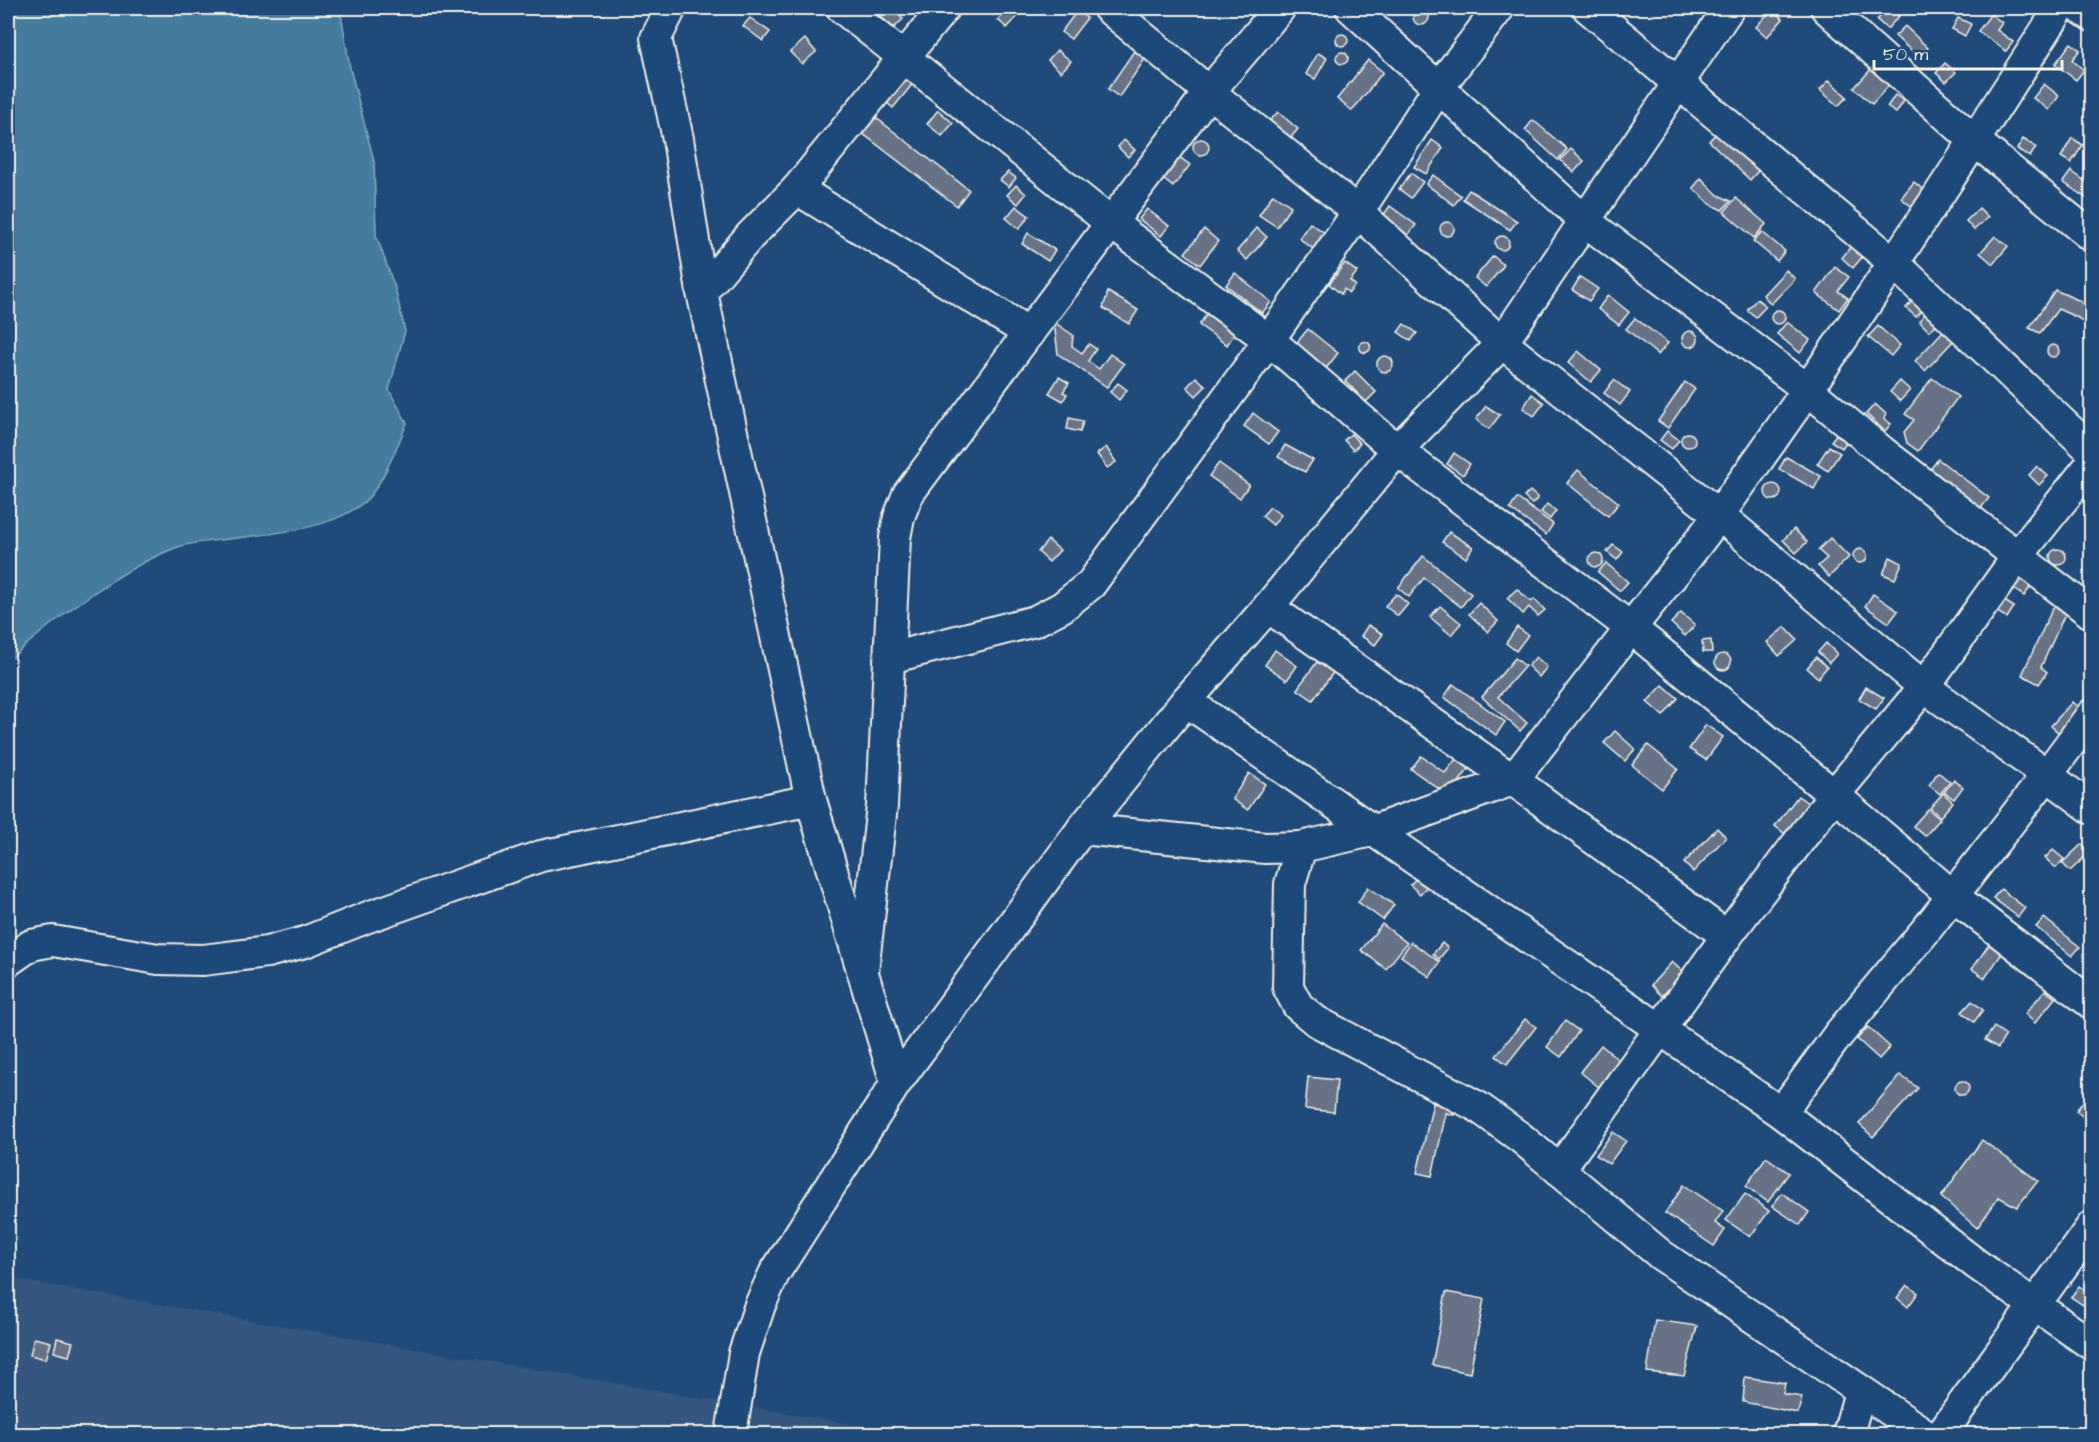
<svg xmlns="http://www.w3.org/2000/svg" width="2099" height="1442" viewBox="0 0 2099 1442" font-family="'Architects Daughter',sans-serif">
  <rect width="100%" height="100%" fill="#1f4a7a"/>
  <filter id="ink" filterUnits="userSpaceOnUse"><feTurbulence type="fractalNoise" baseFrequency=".0167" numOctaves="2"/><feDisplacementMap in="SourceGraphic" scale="12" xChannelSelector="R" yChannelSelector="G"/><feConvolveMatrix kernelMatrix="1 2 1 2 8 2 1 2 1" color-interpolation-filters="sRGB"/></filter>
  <g filter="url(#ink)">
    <polygon fill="#35567e" points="8,1278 908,1434 8,1434"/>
    <path fill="#447c9e" stroke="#8aabbc" stroke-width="1.5" d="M8,8H340L350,68L374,161L376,235L395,288L405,331L389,390L407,423C398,444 381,489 363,503C331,529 277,533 237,538C218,541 196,541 178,547C121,568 53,620 8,661Z"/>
    <g fill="#677287" stroke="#f4f1e8" stroke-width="1.5">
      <polygon points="877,8 890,8 903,19 894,28 874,11"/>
      <polygon points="1009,8 1018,16 1007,28 998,20"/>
      <polygon points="1888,8 1899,16 1887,29 1877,20"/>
      <circle cx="1421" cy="17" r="8"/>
      <polygon points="1772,9 1783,19 1767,37 1756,27"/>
      <polygon points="1077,11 1087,18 1071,39 1061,32"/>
      <polygon points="1991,14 2002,23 1997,30 2013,42 2006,51 1978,31"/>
      <polygon points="750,18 770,32 763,41 743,26"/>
      <polygon points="1958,18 1971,24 1965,36 1952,29"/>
      <polygon points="1905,26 1928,48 1919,58 1895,36"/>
      <circle cx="1342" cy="40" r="6"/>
      <polygon points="805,39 816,52 802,64 790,52"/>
      <polygon points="2071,43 2080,50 2072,60 2084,70 2076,80 2055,64"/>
      <polygon points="1057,50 1071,61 1061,72 1048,60"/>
      <polygon points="1134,51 1145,59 1119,97 1108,89"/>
      <circle cx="1342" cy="58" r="6"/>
      <polygon points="1318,53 1327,58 1315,79 1306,74"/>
      <polygon points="1368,60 1383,72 1352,111 1337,99"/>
      <polygon points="1945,63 1956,72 1946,82 1936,73"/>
      <polygon points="1873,67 1891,83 1872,104 1854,88"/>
      <polygon points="904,71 915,81 893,108 882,99"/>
      <polygon points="1829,80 1847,97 1838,106 1820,90"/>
      <polygon points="2044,84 2059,96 2049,110 2033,98"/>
      <polygon points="1895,95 1904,101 1896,113 1887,107"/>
      <polygon points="938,110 953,123 942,136 927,124"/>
      <polygon points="1278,112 1298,129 1287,142 1266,125"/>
      <polygon points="875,117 969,190 957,206 862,133"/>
      <polygon points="1533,120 1567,149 1558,160 1525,130"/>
      <polygon points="1719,130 1760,169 1750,180 1709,141"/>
      <polygon points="2072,138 2083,145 2071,163 2061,157"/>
      <polygon points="2023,139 2036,147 2030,157 2017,149"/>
      <circle cx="1201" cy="147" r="8"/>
      <polygon points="1124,140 1135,150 1128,157 1118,147"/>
      <polygon points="1432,140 1443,148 1426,174 1414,167"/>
      <polygon points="1571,149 1584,161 1574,172 1560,160"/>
      <polygon points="1174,153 1190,165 1173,187 1157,174"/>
      <polygon points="2071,171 2092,186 2092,198 2089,200 2063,182"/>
      <polygon points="1008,172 1016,178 1009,187 1000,180"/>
      <polygon points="1411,173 1423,182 1411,198 1399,189"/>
      <polygon points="1433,175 1461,196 1454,205 1426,184"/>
      <polygon points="1701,178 1718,195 1731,201 1722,210 1710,204 1693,188"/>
      <polygon points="1914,182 1924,190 1911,206 1901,198"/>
      <polygon points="1016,185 1026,194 1018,204 1007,195"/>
      <polygon points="1469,190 1517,221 1510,230 1463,199"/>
      <polygon points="1273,194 1291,206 1277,227 1259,215"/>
      <polygon points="1736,198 1766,224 1754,238 1724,212"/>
      <polygon points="1016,206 1029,216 1019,229 1006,218"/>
      <polygon points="1390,206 1416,225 1408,235 1382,217"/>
      <polygon points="1979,208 1988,217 1974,230 1966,221"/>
      <polygon points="1147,209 1169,226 1161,236 1139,219"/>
      <circle cx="1447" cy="229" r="7"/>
      <polygon points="1310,223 1325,233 1313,249 1299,238"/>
      <polygon points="1257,228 1267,237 1247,260 1237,251"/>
      <polygon points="1204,229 1218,241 1200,265 1185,253"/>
      <polygon points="1762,232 1785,251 1777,261 1753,241"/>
      <polygon points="1028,233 1055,250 1048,261 1022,244"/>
      <circle cx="1502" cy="243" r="7"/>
      <polygon points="1995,236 2008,246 1993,264 1980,253"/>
      <polygon points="1851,246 1863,256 1853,268 1842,258"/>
      <polygon points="1493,256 1504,265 1486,287 1475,278"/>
      <polygon points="1345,263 1357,272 1350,281 1355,285 1349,293 1344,289 1341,294 1329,284"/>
      <polygon points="1835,267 1849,277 1838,291 1848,298 1839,310 1816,293"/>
      <polygon points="1786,270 1795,279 1771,304 1763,295"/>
      <polygon points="1235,273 1271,302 1262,313 1226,285"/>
      <polygon points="1580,277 1598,289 1589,301 1572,290"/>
      <polygon points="2055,290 2078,300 2092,312 2092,330 2078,318 2058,309 2040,333 2029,328"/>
      <polygon points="1108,292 1138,310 1129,324 1103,308"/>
      <polygon points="1608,295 1629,312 1619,325 1598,309"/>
      <polygon points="1916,297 1926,306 1916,317 1906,308"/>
      <polygon points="1757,299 1766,306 1756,317 1747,310"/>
      <circle cx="1778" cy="317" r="7"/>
      <polygon points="1209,311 1237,330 1227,345 1199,325"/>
      <polygon points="1925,314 1936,325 1929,331 1919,321"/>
      <polygon points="1635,318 1668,343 1658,355 1626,329"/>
      <polygon points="1054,322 1073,335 1072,346 1082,353 1089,344 1096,349 1088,361 1099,369 1110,354 1124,364 1107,387 1058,354"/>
      <polygon points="1787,322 1810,340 1800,353 1777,334"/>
      <polygon points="1404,324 1417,333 1411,341 1398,332"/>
      <polygon points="1878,326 1900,345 1891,356 1868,337"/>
      <polygon points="1308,329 1338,353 1324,371 1294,346"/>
      <polygon points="1945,329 1955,339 1925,371 1915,361"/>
      <circle cx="1690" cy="339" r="8"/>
      <circle cx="1365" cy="347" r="5.5"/>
      <circle cx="2053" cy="351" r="6"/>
      <polygon points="1578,351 1601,370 1591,382 1568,363"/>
      <circle cx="1385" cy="364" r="8"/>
      <polygon points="1355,371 1376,392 1366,402 1345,381"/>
      <polygon points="1059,377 1069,383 1063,392 1067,394 1063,401 1049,393"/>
      <polygon points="1196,377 1206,386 1196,396 1187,387"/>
      <polygon points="1932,378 1958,397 1918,451 1907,443 1904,432 1914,420 1905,414"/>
      <polygon points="1614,380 1630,392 1620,405 1604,393"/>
      <polygon points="1900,381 1910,390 1900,401 1890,392"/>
      <polygon points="1685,382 1695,389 1668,428 1658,421"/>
      <polygon points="1118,383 1127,390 1119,400 1110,392"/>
      <polygon points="1532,394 1544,403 1534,416 1523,408"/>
      <polygon points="1875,404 1886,414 1884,419 1891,424 1885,431 1866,414"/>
      <polygon points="1486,406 1500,415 1489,429 1476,419"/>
      <polygon points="1253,413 1278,432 1269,444 1244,426"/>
      <polygon points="1069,418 1083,421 1080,432 1067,429"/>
      <polygon points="1841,428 1851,435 1842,448 1831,441"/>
      <polygon points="1667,431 1679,440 1672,449 1660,440"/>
      <circle cx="1688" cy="440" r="7"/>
      <polygon points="1351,434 1360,444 1353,450 1344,440"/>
      <polygon points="1285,445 1313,460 1305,472 1278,457"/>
      <polygon points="1829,446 1840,453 1828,471 1817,464"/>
      <polygon points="1106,447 1116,462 1107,468 1097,454"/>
      <polygon points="1454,453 1470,464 1463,475 1447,464"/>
      <polygon points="1786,457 1821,476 1814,489 1779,469"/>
      <polygon points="1938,459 1989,498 1978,512 1927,474"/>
      <polygon points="1219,463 1249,485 1240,498 1209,476"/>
      <polygon points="2037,466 2048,476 2039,485 2029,475"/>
      <polygon points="1578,470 1619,503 1608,516 1567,483"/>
      <circle cx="1773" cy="492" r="8"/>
      <polygon points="1530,491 1538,498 1532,504 1524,497"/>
      <polygon points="1517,498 1553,524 1546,535 1510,509"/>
      <polygon points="1547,504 1556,511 1550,519 1541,512"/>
      <polygon points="1270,507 1281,515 1273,525 1262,516"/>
      <polygon points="1794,529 1807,542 1796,553 1783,540"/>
      <polygon points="1449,532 1473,547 1466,558 1442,542"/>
      <polygon points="1830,538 1849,557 1829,577 1818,566 1827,558 1818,550"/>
      <polygon points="1048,540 1060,550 1049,562 1038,552"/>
      <polygon points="1613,545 1623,552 1617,560 1607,552"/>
      <circle cx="1860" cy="556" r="7"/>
      <circle cx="2058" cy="557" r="8"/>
      <circle cx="1596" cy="560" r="7"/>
      <polygon points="1423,556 1471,594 1461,607 1424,578 1409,597 1398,588"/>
      <polygon points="1890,557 1902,563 1895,579 1883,574"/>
      <polygon points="1606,563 1628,582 1620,591 1598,572"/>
      <polygon points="2015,574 2032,585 2024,596 2007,585"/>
      <polygon points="1517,589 1531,602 1534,599 1545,610 1538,616 1529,607 1523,614 1507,598"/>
      <polygon points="1396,594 1408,604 1398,616 1385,606"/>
      <polygon points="1873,594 1898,611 1889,623 1865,606"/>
      <polygon points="2057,599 2069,605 2041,667 2047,672 2039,684 2022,675"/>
      <polygon points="2003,600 2014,607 2007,618 1996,611"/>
      <polygon points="1479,603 1498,621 1488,632 1469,614"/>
      <polygon points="1440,606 1461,623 1451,635 1430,617"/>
      <polygon points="1681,613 1695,625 1685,636 1671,623"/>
      <polygon points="1368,625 1383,634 1375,645 1361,636"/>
      <polygon points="1517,627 1528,635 1516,651 1506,643"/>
      <polygon points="1785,627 1797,640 1779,656 1767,642"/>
      <polygon points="1711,640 1712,652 1703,652 1702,641"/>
      <polygon points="1826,643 1837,654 1829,663 1818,652"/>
      <polygon points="1275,650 1297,666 1287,680 1265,665"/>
      <circle cx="1723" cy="662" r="8"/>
      <polygon points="1536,657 1547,667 1539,677 1528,666"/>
      <polygon points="1816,657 1827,667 1818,678 1807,668"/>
      <polygon points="1515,658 1525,666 1498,697 1527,723 1520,731 1482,697"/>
      <polygon points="1331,659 1338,666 1313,700 1297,689 1317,662 1325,667"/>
      <polygon points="1453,684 1505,722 1496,735 1444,697"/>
      <polygon points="1663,685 1678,698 1663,716 1647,702"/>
      <polygon points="1866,687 1884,698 1876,709 1859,699"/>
      <polygon points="2072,702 2082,711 2060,734 2051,726"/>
      <polygon points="1706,725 1723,737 1706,760 1689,749"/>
      <polygon points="1615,731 1635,749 1625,761 1604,743"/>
      <polygon points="1648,745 1678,769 1662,789 1632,765"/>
      <polygon points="1460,754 1473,763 1449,796 1411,769 1421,756 1445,773"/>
      <polygon points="1938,772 1950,782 1940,794 1929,785"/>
      <polygon points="1249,773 1265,784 1248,810 1232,799"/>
      <polygon points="1954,780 1963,787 1954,799 1944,792"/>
      <polygon points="1943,793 1953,802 1940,817 1930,808"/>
      <polygon points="1798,796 1812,806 1789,837 1775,826"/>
      <polygon points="1928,809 1940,819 1925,836 1913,826"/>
      <polygon points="1717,828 1726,837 1693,872 1684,863"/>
      <polygon points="2082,844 2090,852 2070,871 2062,863"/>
      <polygon points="2053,850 2064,859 2056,868 2045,858"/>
      <polygon points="1422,872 1432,881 1420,894 1410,885"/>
      <polygon points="1368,887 1394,905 1383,920 1358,902"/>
      <polygon points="2001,889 2025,908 2018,917 1993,898"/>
      <polygon points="2044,918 2080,947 2072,956 2036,927"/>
      <polygon points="1382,924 1407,943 1386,969 1361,950"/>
      <polygon points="1411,942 1440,962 1430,977 1401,956"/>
      <polygon points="1442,943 1448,948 1439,959 1433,954"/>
      <polygon points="1990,943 2003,952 1985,978 1972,969"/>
      <polygon points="1672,962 1684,973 1662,996 1651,985"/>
      <polygon points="2045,990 2055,998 2035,1023 2025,1014"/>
      <polygon points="1972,1001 1983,1010 1974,1022 1962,1012"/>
      <polygon points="1525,1019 1536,1027 1507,1064 1496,1056"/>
      <polygon points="1565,1021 1579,1031 1561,1057 1547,1047"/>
      <polygon points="1868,1027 1890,1047 1879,1059 1857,1039"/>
      <polygon points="1994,1027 2006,1035 1998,1048 1985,1040"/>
      <polygon points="1601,1045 1621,1062 1600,1088 1580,1072"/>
      <polygon points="1900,1075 1918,1088 1873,1137 1859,1124"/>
      <polygon points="1308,1077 1337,1080 1334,1112 1305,1109"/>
      <circle cx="1962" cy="1088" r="7"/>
      <polygon points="2092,1090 2092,1124 2076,1111"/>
      <polygon points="1442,1099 1457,1102 1454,1115 1446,1113 1432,1176 1417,1173 1433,1103 1441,1105"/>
      <polygon points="1613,1132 1626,1141 1609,1164 1596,1155"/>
      <polygon points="1982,1140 2038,1181 2017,1207 1999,1197 1977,1228 1941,1197"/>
      <polygon points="1766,1157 1789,1173 1768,1202 1746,1186"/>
      <polygon points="1684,1185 1723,1211 1715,1223 1725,1230 1714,1246 1665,1213"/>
      <polygon points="1782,1193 1809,1212 1800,1225 1772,1206"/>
      <polygon points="1745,1194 1769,1211 1750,1237 1726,1220"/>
      <polygon points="1907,1285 1918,1293 1908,1307 1897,1298"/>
      <polygon points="2079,1286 2091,1294 2083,1305 2071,1297"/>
      <polygon points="1446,1292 1484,1299 1470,1373 1432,1365"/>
      <polygon points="1655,1320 1697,1326 1684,1376 1647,1372"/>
      <polygon points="34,1338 51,1342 46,1359 30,1355"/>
      <polygon points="57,1338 73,1342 69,1356 54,1352"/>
      <polygon points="1745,1377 1785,1383 1783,1394 1802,1397 1798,1413 1743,1402"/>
    </g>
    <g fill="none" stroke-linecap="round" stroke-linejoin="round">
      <g stroke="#f4f1e8" stroke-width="34">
        <g id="minor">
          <polyline points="671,8 656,38 678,139 702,292 811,800 896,1083"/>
          <polyline points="842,8 1111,223 908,494 899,517 895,538 882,806 863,971"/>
          <polyline points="1108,8 1209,92 1280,8"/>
          <polyline points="1351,8 1585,221 1807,389 1884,453 2092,614"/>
          <polyline points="1588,8 1893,262 2092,451"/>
          <polyline points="1826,8 1975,141 2092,237"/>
          <path d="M2060,8C1951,178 1839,349 1720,513C1692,553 1660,590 1631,628L1397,450L1269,340L1111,223L1209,92L1358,212L1502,343L1719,515L1924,687L2047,775L2092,714"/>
          <polyline points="2080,8 2092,16"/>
          <polyline points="797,189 1029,333"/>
          <polyline points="702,292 750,236 797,189 944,8"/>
          <polyline points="1268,607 1513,780 1727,936"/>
          <polyline points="890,658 1035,621 1062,607 1091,584 1269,340 1358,212 1439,87 1499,8"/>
          <polyline points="1186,701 1781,1113 1976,1264 2092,1345"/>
          <polyline points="1082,829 1265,848 1301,847 1290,884 1288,987 1298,1006 1316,1021 1478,1107 1521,1138 1661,1255 1925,1434"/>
          <polyline points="1301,847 1372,831 1513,780 1631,628 1834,795 1924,687 2017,557 2092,463"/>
          <polyline points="8,961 31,945 53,941 158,959 203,960 267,952 305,942 368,917 541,856 811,800"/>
          <polyline points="1781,1113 1838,1035 1926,930 2047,775 2092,809"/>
          <polyline points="1559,1170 1727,936 1834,795 1953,896 2092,1004"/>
          <polyline points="731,1434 744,1353 760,1305 774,1274 896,1083 1082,829 1186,701 1268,607 1397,450 1502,343 1729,8"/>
          <polyline points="1848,1434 1860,1392"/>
          <polyline points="1941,1434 2092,1226"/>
        </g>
      </g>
      <use href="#minor" stroke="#1f4a7a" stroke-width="30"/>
    </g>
  </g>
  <rect width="2099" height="1442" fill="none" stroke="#1f4a7a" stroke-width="30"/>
  <rect x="15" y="15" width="2069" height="1412" fill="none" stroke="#f4f1e8" stroke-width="2" filter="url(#ink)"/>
  <path d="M1874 60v9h188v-9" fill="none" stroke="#f4f1e8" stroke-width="3"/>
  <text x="1883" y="60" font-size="18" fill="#f4f1e8" stroke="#1f4a7a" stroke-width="4.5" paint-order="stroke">50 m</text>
</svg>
